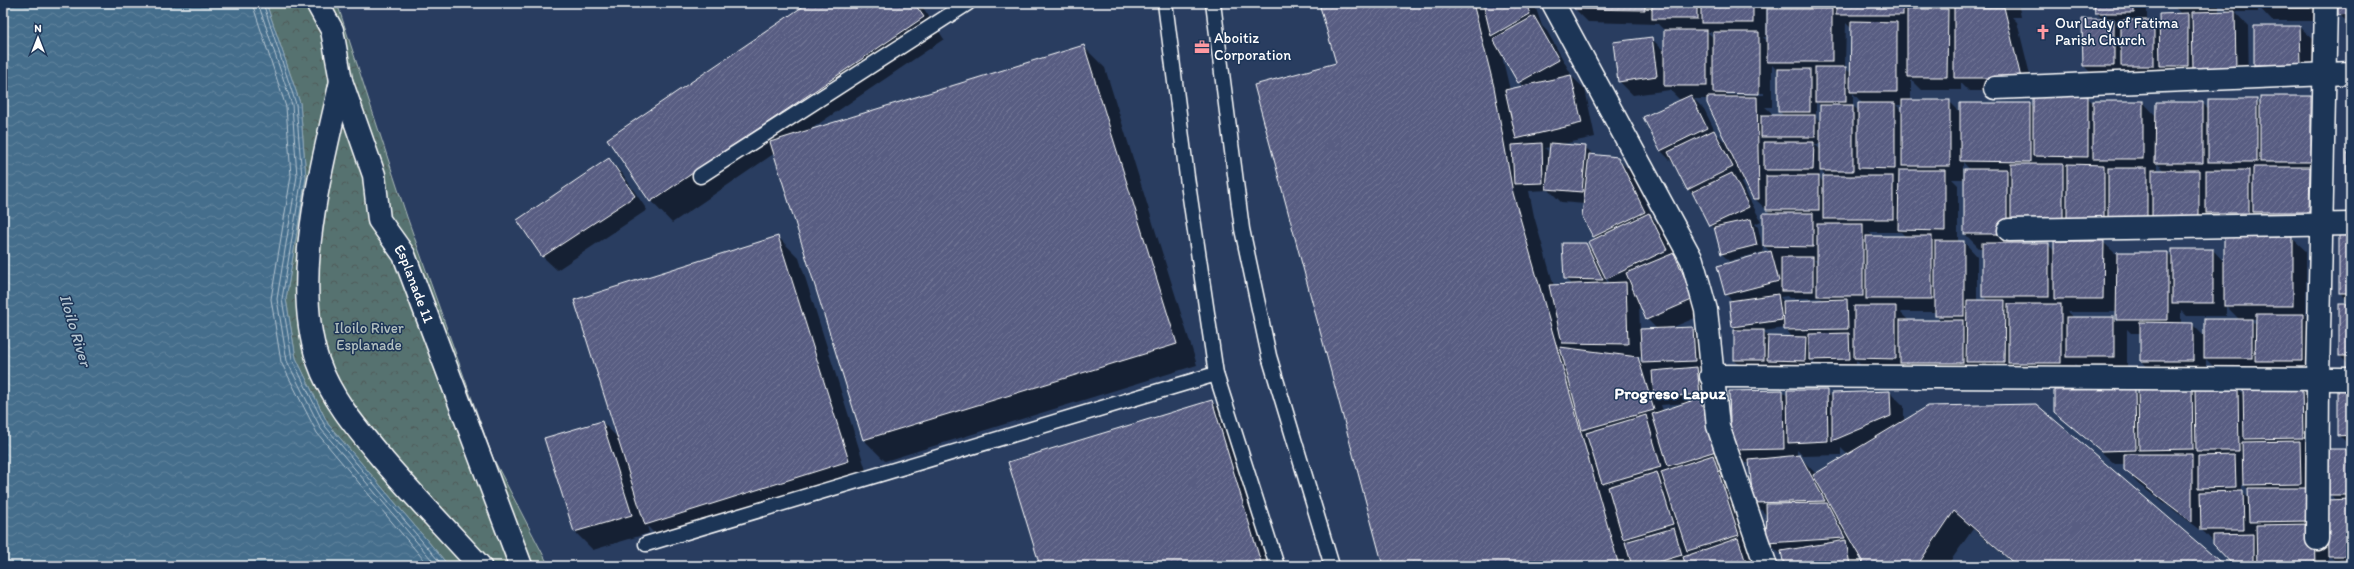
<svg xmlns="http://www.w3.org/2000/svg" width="2354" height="569" viewBox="0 0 2354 569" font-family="Itim,sans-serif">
  <defs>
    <pattern id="park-crowns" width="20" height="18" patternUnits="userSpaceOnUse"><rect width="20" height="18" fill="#567270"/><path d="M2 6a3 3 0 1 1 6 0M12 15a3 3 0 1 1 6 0" fill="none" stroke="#505b5a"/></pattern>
    <pattern id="water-waves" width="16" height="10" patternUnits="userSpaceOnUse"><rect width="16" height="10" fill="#456e8c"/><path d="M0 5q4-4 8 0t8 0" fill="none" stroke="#61849d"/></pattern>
    <pattern id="building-hatch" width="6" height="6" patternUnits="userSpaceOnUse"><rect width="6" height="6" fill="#585d82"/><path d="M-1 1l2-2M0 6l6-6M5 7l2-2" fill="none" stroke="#717595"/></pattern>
  </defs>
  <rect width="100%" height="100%" fill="#293d60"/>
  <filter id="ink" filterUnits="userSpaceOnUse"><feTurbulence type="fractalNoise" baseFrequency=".025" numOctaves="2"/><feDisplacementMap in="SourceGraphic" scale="8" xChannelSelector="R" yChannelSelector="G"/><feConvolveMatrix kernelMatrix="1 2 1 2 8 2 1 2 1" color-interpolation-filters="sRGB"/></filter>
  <g filter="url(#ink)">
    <polygon fill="url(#park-crowns)" stroke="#aab8b8" points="266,3 337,3 407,217 493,458 549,566 449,566 328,424 296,358 286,299 306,177 300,103"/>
    <polygon fill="url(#water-waves)" stroke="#8fa8ba" points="3,3 266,3 300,103 306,177 286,299 296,358 328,424 449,566 3,566"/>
    <g fill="#0007" fill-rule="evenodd">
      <polygon points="395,3 406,3 398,6"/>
      <polygon points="635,3 687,3 687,6 639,7"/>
      <polygon points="810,3 920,3 944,39 808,131 1083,46 1105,68 1197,365 885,461 864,440 775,153 672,223 651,201"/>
      <path d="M1321,3H1534L1542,26L1547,31L1571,74L1570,75L1585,89L1595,137L1563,144L1585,147L1594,155L1617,158L1631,172L1654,219L1663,227L1677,257L1687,267L1707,313L1671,328H1693L1707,341L1706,401L1701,402L1713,413L1752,548L1748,550L1751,553L1756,566H1384L1337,64ZM1501,52L1519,82L1523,87L1510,90ZM1551,147L1550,158H1549L1548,151L1545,148ZM1549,190L1561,202L1585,204L1583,216L1596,239L1593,251L1585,244L1565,278L1572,285L1554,286L1534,216L1529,191ZM1605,278H1606L1611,284H1608ZM1633,286L1636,293L1630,287ZM1639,302L1647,319L1657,329L1640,330ZM1636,357H1642L1643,363ZM1686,403L1663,411L1661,405Z"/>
      <path d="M1575,3H2018L2021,17H2012L2017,22L2034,91H1969L1961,83V90H1922L1911,79V101H1949L1961,113L2030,104L2034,109L2087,97L2092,102H2143L2156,116L2202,103L2209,109L2256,100L2261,105L2311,97L2325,111L2322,225L2020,231V244H2048L2055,252L2103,242L2118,256L2167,253L2173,259L2213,250L2225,263L2292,238L2306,251V319L2316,329V375L2219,372L2206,359V374H2154L2141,360V333H2131L2127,329V370H2081L2075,364V376L1868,372L1856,360V366H1817L1812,361V368L1775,367L1771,363V367H1742L1734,360L1738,331L1733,327L1730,302H1733L1726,294L1763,252L1729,261L1722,254L1716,231L1710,225L1696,197L1688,189L1674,164L1660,150L1684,99H1679L1670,90L1633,95L1619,81L1651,38L1665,52V31L1658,24L1588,22L1575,9ZM1921,4L1927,10H1921ZM1766,7L1768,9V42L1763,37H1766ZM1846,23L1852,29V74L1845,68ZM1707,32H1711L1714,38ZM1772,65L1779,72V111L1784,116H1771V112L1765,107H1772ZM1726,93H1764V95H1726ZM1853,93L1863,104L1860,112L1853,106ZM1694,99H1708L1728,145L1716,133L1704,109ZM1816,102L1821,106V122L1816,118ZM1896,105H1903V112ZM1814,144H1821V150ZM1963,162L1970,170H1965V234L1979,248H1983V296L1988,301H1977V256L1964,242H1958V185L1952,179H1963ZM2157,163L2164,171H2157ZM1820,170L1827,177L1824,183L1818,176H1820ZM1746,181L1754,198L1771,214L1764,246L1771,252L1764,254L1758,227L1755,224L1761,221L1741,183ZM1869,232H1901L1906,237H1874ZM1814,260H1818V264ZM1787,296L1789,298H1821L1823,300L1784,302L1780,297ZM2226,306L2240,320L2205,337L2192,324H2181V310L2187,316H2226ZM1900,312H1936V315L1942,321H1909ZM2067,312H2117V322L2113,318H2074ZM2250,319H2257L2256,325ZM1785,328L1793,338L1770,337L1763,331Z"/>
      <polygon points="2095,3 2147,3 2147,21 2154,21 2160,27 2182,15 2171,3 2219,3 2219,12 2229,12 2220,3 2323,3 2323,21 2272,21 2258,6 2258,12 2235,12 2248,26 2249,82 2135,79 2127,71 2127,79 2097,79 2084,66 2103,20 2096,12"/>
      <polygon points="2339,3 2351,3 2351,26 2339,14"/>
      <polygon points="2300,27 2314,40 2314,78 2269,78 2255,65"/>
      <polygon points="608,159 622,173 647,210 557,270 543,257 518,220"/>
      <polygon points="2351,231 2351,304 2340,293"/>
      <polygon points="778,237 799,258 870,483 667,546 647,526 649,533 593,550 575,532 545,439 602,422 619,439"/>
      <polygon points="2351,305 2351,367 2340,356"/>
      <path d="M2192,387L2195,390L2238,389L2244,396L2302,389L2315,402L2321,502L2336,501L2330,494L2351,450V566H2340L2328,554V566H2235L2205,533L2138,484L2125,470V464H2115L2055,412L2134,390L2139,395ZM2242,483L2249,490V499L2242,492Z"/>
      <polygon points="2351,388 2351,447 2339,435"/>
      <path d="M1783,391L1788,397L1826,391L1833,398V394L1890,392L1904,406V421L2224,566H2016L1973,529L1947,566H1866L1859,555L1861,566H1785L1783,556L1768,543L1767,516L1754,502L1750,463H1745L1732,450ZM1841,448L1848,455L1816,474L1800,457H1797V450L1803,456L1841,455Z"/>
      <polygon points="1212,401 1233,423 1277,566 1041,566"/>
    </g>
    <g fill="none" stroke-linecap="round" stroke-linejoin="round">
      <g stroke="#b5c5d1" stroke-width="1">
        <polyline points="252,3 286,107 291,176 271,299 281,362 317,433 429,566"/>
        <polyline points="258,3 292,105 297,176 277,299 287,361 321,429 437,566"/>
        <polyline points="263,3 296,104 302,177 282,299 292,359 325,426 443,566"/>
      </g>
    </g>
    <g fill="url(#building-hatch)" stroke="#fff">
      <polygon points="808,3 914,3 924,17 650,202 607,139"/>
      <polygon points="1319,3 1473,3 1494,87 1513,193 1619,566 1383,566 1254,85 1336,63"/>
      <polygon points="1483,3 1526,3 1530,14 1491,36"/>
      <polygon points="1574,3 1645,3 1645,10 1574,9"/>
      <rect x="1652" y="3" width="45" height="16"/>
      <rect x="1701" y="3" width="52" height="20"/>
      <rect x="1836" y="3" width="67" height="12"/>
      <polygon points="2094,3 2134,3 2134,13 2095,13"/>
      <rect x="2258" y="3" width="52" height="5"/>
      <polygon points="2338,3 2351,3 2351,14 2338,15"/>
      <polygon points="1954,7 2004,7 2021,78 1954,78"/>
      <rect x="1767" y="9" width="65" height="53"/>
      <polygon points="1907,9 1948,9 1947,77 1907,77"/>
      <polygon points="2235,11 2236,69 2193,69 2192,12"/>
      <polygon points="2188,13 2188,66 2160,66 2159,14"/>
      <polygon points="1534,16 1559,60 1518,83 1493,39"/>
      <polygon points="2082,19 2114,19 2114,66 2083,66"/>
      <rect x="2121" y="20" width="33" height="46"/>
      <polygon points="1851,21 1897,22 1897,92 1850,92"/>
      <polygon points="2254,26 2300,26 2301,65 2254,65"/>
      <rect x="1664" y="30" width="43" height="56"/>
      <polygon points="1713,32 1759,32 1759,94 1713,93"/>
      <polygon points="1652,37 1657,76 1618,82 1613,42"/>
      <polygon points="1084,45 1177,344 863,440 770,142"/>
      <rect x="1815" y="67" width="31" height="35"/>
      <rect x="1778" y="69" width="32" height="43"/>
      <polygon points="1571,75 1582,123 1516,139 1505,90"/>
      <polygon points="1691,95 1707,128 1660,151 1643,117"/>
      <polygon points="2033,96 2088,96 2088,157 2033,156"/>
      <rect x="2260" y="96" width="51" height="66"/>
      <polygon points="1707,97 1757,97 1759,199 1753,199 1707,103"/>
      <rect x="2208" y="99" width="49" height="63"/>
      <rect x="1902" y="100" width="48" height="66"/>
      <rect x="2093" y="101" width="50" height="58"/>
      <polygon points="2156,102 2203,102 2203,163 2155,163"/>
      <polygon points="1858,103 1895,103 1895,169 1858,168"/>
      <polygon points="1960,103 2030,103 2030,162 1960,161"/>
      <rect x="1820" y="105" width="33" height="66"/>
      <rect x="1761" y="115" width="54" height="22"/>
      <polygon points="1714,130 1733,167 1687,190 1668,152"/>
      <polygon points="1764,142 1814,142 1813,170 1764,170"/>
      <polygon points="1542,143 1543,183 1514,184 1512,145"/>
      <polygon points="1550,143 1586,146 1582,192 1546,189"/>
      <rect x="2347" y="153" width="4" height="68"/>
      <polygon points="1589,154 1618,157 1645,212 1593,237 1582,216"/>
      <polygon points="609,158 635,196 542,257 517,220"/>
      <rect x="2011" y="164" width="52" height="60"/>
      <polygon points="2067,164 2104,165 2104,225 2067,225"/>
      <polygon points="2253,167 2310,167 2309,212 2253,212"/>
      <rect x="2108" y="168" width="39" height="56"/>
      <rect x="1964" y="169" width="43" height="65"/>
      <polygon points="1899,170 1945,170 1945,231 1898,230"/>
      <rect x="2152" y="170" width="47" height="50"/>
      <rect x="2206" y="170" width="43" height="43"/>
      <polygon points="1732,173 1749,207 1709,226 1692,192"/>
      <rect x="1766" y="176" width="53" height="34"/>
      <rect x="1823" y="176" width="70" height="43"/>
      <polygon points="1649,213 1667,250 1606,279 1588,242"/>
      <polygon points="1763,213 1813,213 1813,247 1763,246"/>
      <polygon points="1751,219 1757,245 1721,254 1714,227"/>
      <rect x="1817" y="224" width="46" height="72"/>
      <rect x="2339" y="230" width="12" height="63"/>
      <polygon points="778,236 849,461 645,525 574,300"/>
      <rect x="1866" y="236" width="66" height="63"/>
      <rect x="2224" y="237" width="69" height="69"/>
      <rect x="1935" y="241" width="29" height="75"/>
      <polygon points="2054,241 2104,241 2103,299 2054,299"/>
      <polygon points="1562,243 1586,243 1603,280 1564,279"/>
      <rect x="1982" y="243" width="67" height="54"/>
      <rect x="2172" y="249" width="41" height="54"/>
      <polygon points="1771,251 1779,281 1725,295 1717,266"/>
      <polygon points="2117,252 2168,252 2168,320 2116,320"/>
      <polygon points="1674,253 1694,299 1646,320 1626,273"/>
      <rect x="1781" y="257" width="32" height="34"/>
      <polygon points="1626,282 1628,344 1562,343 1549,285"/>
      <polygon points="1778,294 1782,320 1732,327 1729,301"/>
      <polygon points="1847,299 1848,329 1784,330 1783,301"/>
      <polygon points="1967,300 2005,300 2004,362 1966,362"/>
      <rect x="2008" y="304" width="53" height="59"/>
      <rect x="2339" y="304" width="12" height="52"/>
      <polygon points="1854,306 1896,306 1896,359 1854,358"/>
      <polygon points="2256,314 2303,314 2303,361 2255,361"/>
      <rect x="2066" y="317" width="48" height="40"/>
      <rect x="2204" y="319" width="48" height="39"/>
      <rect x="1900" y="320" width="63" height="43"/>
      <polygon points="2140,322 2193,323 2193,361 2140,361"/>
      <polygon points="1693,327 1695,361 1642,363 1640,329"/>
      <rect x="1734" y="330" width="30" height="30"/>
      <polygon points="1849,333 1850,359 1809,360 1809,334"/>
      <polygon points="1768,336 1806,337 1805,361 1767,360"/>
      <polygon points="1560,347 1638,357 1654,410 1582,430"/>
      <polygon points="1697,367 1700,394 1654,398 1652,371"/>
      <polygon points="2192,386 2193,449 2139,450 2138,387"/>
      <polygon points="2338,387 2351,387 2351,435 2338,436"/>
      <polygon points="2238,388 2239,451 2196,451 2195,389"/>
      <polygon points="2243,388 2302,388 2303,438 2244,439"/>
      <polygon points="2135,389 2136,450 2101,451 2054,412 2054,390"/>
      <polygon points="1783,390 1784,449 1731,450 1729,391"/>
      <polygon points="1787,390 1827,390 1828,441 1788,443"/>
      <polygon points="1890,391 1891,416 1832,441 1832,393"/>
      <polygon points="1700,398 1716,451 1668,466 1652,414"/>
      <polygon points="1212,400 1262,566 1040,566 1008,462"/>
      <polygon points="2036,404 2225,566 2017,566 1954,511 1917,566 1865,566 1813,475 1928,406"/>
      <polygon points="1646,415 1661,467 1602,484 1586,433"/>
      <polygon points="602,421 632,515 574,532 544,438"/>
      <polygon points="2300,441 2301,484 2243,485 2242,442"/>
      <polygon points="2328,449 2351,449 2351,495 2329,495"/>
      <polygon points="2124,454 2192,454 2192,522 2124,470"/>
      <polygon points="1713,455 1739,535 1687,551 1661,472"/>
      <polygon points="1800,455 1825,501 1753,503 1749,460"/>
      <polygon points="2235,455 2236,487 2198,488 2198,456"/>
      <polygon points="1657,472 1673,524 1623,539 1608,487"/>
      <polygon points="2248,488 2307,488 2308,521 2249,522"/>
      <polygon points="2243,491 2244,530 2201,530 2200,492"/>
      <polygon points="2351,499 2351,556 2328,556 2327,500"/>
      <polygon points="1827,503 1845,538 1767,543 1766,504"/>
      <polygon points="2314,524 2315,566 2257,566 2256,525"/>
      <polygon points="1674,528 1682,555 1645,566 1632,566 1625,542"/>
      <polygon points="2253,534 2253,566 2234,566 2213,544 2213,535"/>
      <polygon points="1738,538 1747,566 1686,566 1683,557"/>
      <polygon points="1846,540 1850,566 1784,566 1781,551"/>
      <rect x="2340" y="561" width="11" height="5"/>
    </g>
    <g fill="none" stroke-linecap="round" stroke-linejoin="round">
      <g stroke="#fff" stroke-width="17">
        <g id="service">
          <polyline points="1165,3 1187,177 1216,374 1277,566"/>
          <polyline points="1213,3 1242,229 1269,356 1332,566"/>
          <polyline points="700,176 968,3"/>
          <polyline points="646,544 1216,374"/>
        </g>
      </g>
      <g stroke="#fff" stroke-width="25">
        <g id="pedestrian">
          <path id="s1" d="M317,3L332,30L341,81L374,175L379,220L404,255L521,566"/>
          <path d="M341,81C323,165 290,277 318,361C331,399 359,431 384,461C415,497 448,531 480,566"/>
        </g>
      </g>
      <g stroke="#fff" stroke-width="25">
        <g id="minor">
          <polyline points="1553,3 1692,260 1706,310 1718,426 1766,566"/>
          <polyline points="1995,88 2351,73"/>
          <polyline points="2009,230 2351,224"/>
          <polyline points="1711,376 2351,379"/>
          <polyline points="2317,539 2318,379 2326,3"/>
        </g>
      </g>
      <use href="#service" stroke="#1d3557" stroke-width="14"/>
      <use href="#pedestrian" stroke="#1d3557" stroke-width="22"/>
      <use href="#minor" stroke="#1d3557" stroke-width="22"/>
    </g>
  </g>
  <defs>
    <g id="church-bare" transform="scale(1.2)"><path d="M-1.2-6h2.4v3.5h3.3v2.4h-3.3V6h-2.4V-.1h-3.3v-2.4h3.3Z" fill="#ff9aa2" stroke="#1d3557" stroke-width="2.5" paint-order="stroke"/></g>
    <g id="office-bare" transform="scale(1.2)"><path d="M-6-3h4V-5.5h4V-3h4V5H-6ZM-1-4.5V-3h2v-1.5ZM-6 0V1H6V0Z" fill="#ff9aa2" stroke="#1d3557" stroke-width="2.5" paint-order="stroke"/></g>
  </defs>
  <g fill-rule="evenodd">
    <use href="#church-bare" x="2043" y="32"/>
    <use href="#office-bare" x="1202" y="47"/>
  </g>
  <g text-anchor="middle" stroke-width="3" stroke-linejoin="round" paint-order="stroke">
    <g font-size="15" fill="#fff" stroke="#1d3557" text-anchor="start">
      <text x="2055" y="28">Our Lady of Fatima<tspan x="2055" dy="17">Parish Church</tspan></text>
      <text x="1214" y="43">Aboitiz<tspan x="1214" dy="17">Corporation</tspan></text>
    </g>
    <g font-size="15" fill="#fff" stroke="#1d3557">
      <text dy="5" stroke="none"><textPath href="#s1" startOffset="301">Esplanade 11</textPath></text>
    </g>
    <g font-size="15" fill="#b3c0bf" stroke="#1d3557">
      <text x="369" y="333">Iloilo River<tspan x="369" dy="17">Esplanade</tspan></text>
    </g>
    <g font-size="16" font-style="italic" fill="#b5c5d1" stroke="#1d3557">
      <text transform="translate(76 330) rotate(73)" y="6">Iloilo River</text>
    </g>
    <g font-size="17" font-weight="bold" fill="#fff" stroke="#1d3557">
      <text x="1670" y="399">Progreso Lapuz</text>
    </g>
  </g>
  <rect width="2354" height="569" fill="none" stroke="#1d3557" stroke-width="16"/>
  <rect x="8" y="8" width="2338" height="553" fill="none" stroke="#fff" stroke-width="1.5" filter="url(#ink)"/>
  <g transform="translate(38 38)" stroke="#1d3557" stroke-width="3" paint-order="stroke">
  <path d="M0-3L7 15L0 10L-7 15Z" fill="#ffffff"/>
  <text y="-6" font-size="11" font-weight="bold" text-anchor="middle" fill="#ffffff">N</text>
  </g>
</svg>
